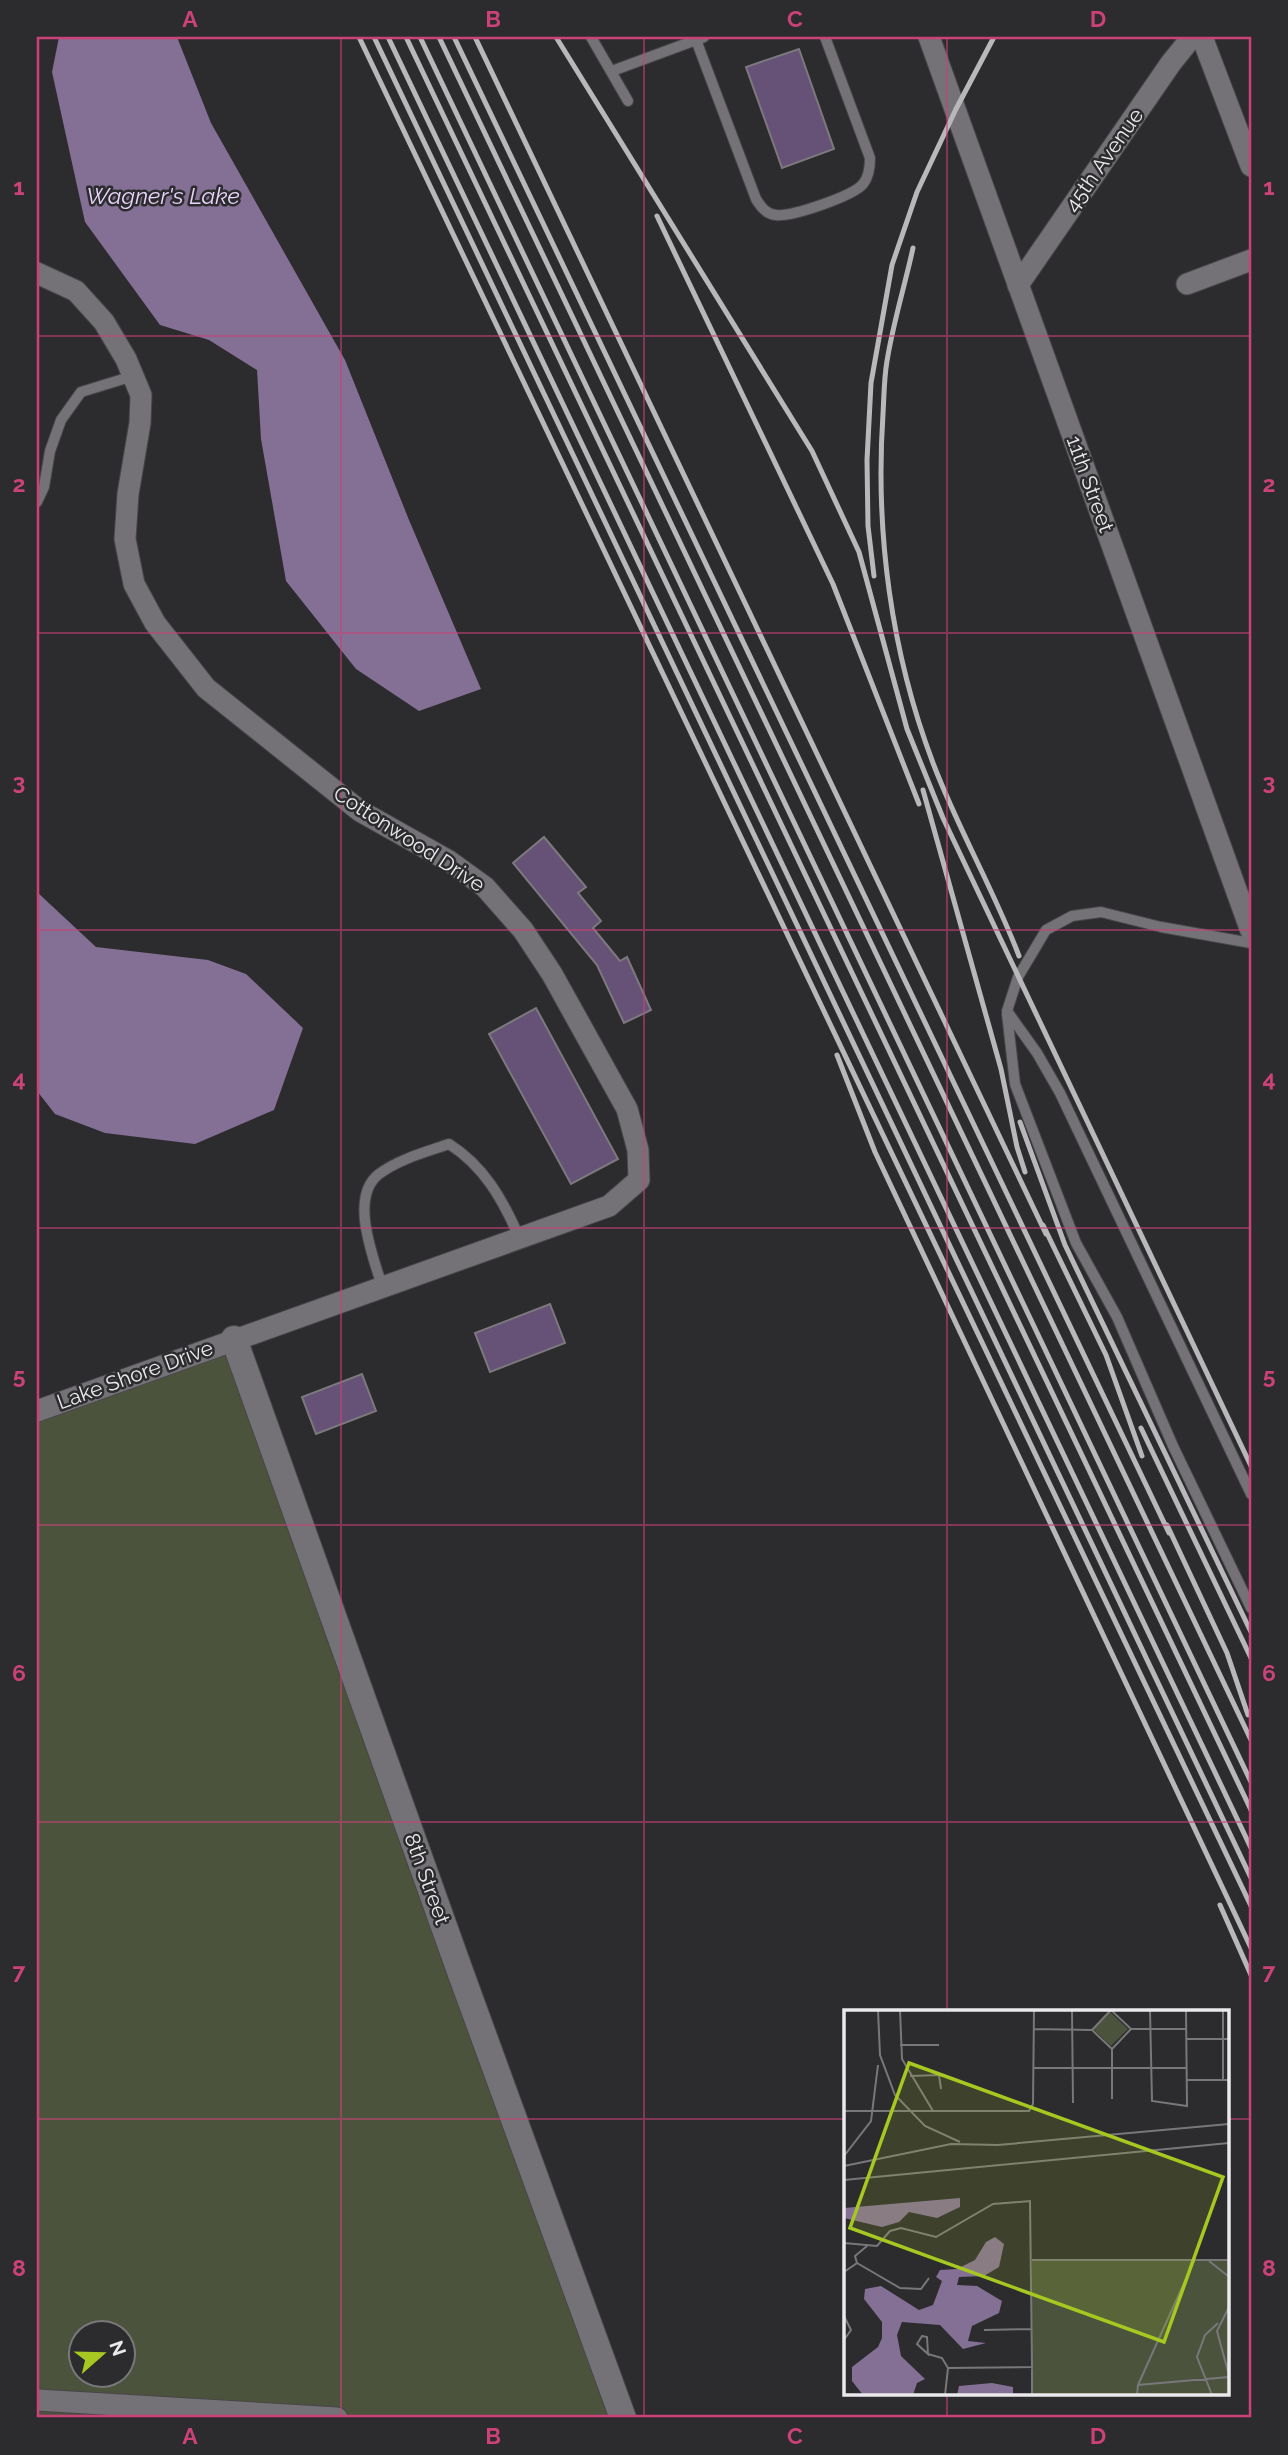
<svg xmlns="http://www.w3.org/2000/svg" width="1288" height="2455" viewBox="0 0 1288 2455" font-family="Raleway,sans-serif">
  <rect width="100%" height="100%" fill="#2c2b2e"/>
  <path fill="#4c533c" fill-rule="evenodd" d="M234,1339L623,2418H37V1411ZM80,2332H122V2374H80Z"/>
  <g fill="#846f95">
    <polygon points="59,37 177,37 211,123 345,360 409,520 481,689 419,711 356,669 286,581 261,439 257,370 209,340 160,325 85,222 52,72"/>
    <polygon points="37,892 96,947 208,960 246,974 303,1028 274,1110 195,1144 105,1133 55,1114 37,1091"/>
  </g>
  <g fill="#665277" stroke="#7c797e" stroke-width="2">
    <polygon points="799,49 834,149 782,168 746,67"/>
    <polygon points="544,837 586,887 578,893 601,921 593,928 620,961 627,957 651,1010 624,1023 597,965 513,863"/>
    <polygon points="536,1008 618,1159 571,1184 489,1034"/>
    <polygon points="550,1304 565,1343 490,1372 475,1333"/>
    <polygon points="362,1374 376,1411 316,1434 302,1397"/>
  </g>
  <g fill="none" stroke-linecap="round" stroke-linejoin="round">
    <g stroke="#484649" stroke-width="12">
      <g id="service">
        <polyline points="591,37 628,101"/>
        <path d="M696,40L756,199C761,207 766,214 776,215C792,217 853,196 863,184C869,177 870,166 870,158L825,37"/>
        <polyline points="612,71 704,37"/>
        <polyline points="37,502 44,487 50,451 61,420 81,392 133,376"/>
        <polyline points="1251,943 1161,927 1101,912 1072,916 1046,930 1018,977 1007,1011 1037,1053 1060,1093 1251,1494"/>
        <polyline points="1007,1014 1015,1084 1076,1243 1117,1317 1173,1446 1251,1608"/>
        <path d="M382,1286C373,1256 349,1197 379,1174C399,1159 426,1152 449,1144C484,1166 503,1200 519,1237"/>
      </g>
    </g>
    <g stroke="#484649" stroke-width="23">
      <g id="minor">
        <polyline points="929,37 1251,931"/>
        <polyline points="1202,37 1251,166"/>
        <polyline points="37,273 76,291 104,322 126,359 141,395 140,423 128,494 125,539 134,584 155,623 206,688 360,811 449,861 485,887 523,930 552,974 627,1109 638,1150 639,1180 609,1206 37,1411"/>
        <polyline points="1187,284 1251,260"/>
        <polyline points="1018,285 1171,63 1192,37"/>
        <polyline points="37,2400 337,2418"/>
      </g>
    </g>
    <g stroke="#484649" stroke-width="28">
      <polyline id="tertiary" points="234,1339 461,1974 623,2418"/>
    </g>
    <use href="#service" stroke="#747276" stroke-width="10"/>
    <use href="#minor" stroke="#747276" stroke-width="21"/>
    <use href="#tertiary" stroke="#747276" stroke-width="26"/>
    <g stroke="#b8b7b9" stroke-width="5">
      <polyline points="359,37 1251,1906"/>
      <polyline points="374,37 1251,1878"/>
      <polyline points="388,37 1251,1848"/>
      <polyline points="406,37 1251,1810"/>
      <polyline points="420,37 1251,1782"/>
      <polyline points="439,37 1251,1740"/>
      <polyline points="454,37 1169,1533"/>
      <polyline points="475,37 1046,1234"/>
      <polyline points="556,37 812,451 859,552 907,729 943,818 1251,1466"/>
      <polyline points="657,216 833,584 919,804"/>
      <path d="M913,248C905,285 893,323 887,361C884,378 884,397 883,414C875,532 891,652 933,763C958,829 994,890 1019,956"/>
      <polyline points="874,576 868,526 867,460 871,383 892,265 917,192 956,109 994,37"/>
      <polyline points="923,790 1001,1069 1017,1147 1025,1172"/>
      <polyline points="837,1055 875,1152 1251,1948"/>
      <polyline points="1020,1122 1065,1245 1251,1632"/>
      <polyline points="1043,1225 1106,1355 1142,1456"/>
      <polyline points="1141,1428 1251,1658"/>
      <polyline points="1167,1525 1227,1653 1248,1715"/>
      <polyline points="1220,1905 1251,1975"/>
    </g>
  </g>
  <path fill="none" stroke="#ca4278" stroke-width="2" stroke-opacity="0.55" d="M341,37V2418M644,37V2418M947,37V2012M37,336H1251M37,633H1251M37,930H1251M37,1228H1251M37,1525H1251M37,1822H1251M37,2119H845M1227,2119H1251M947,2394V2418"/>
  <g text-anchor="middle" stroke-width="5" stroke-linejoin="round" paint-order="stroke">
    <g font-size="21" fill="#eae9eb" stroke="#2c2b2e">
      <text transform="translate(1104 160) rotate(-55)" y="7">45th Avenue</text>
      <text transform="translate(1090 484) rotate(70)" y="7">11th Street</text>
      <text transform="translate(409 839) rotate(33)" y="7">Cottonwood Drive</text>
      <text transform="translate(135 1375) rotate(-20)" y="7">Lake Shore Drive</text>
      <text transform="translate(427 1879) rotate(70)" y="7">8th Street</text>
    </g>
    <g font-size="23" font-style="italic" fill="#e9d5fb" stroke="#2c2b2e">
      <text x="163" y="204">Wagner's Lake</text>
    </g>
  </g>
  <g transform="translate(844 2010)">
    <rect width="385" height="385" fill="#2c2b2e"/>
    <path d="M266,2L284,19L267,36L249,19ZM188,250H385V385H188Z" fill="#4c533c"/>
    <path d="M116,188V197L93,208L65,202L55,212L38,217L0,208V198ZM151,227L160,234L155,257L140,266L115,267L113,275L133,276L158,291L155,303L128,316L124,331L142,333L119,339L96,315L58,312L53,325L57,346L81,369L73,373L69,385H19L8,371V357L34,337L38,328V312L20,289L21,279L37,276L75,300L89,295L98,271L92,267L96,260L113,259L131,250L142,232ZM148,373L169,377V385H113L115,376Z" fill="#846f95"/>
    <path fill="none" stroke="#78777a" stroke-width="2" d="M34,0L36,45L51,85L81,116L116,132M56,0L58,49L89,101M228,0L229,93M267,0L287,19M306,0L308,91L343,96L342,0M379,0V70M190,19L248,20L268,39M287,19H342M248,20L267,0M342,29H385M56,35H95M190,58H342M66,66L95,65L97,79M342,70H385M268,89V39L287,19M0,101H185L189,94L190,0M0,146L27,111L34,55M0,156L107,134L154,135L385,114M0,170L385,133M0,233L33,236L46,221L57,218L92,227L149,194L186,191L188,357L104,358L101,385M188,250H385M365,251L384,266M13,253L56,278L77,279L85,268M0,262L13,253L11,246L23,236M385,297L373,321L385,365M0,306L7,320L0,330M140,320L188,319M78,326L83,327L84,344L73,334ZM84,344L98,348L104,358M294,375L350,251M188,385V357M293,385L294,375L385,367M368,385L353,347L361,325L374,313"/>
    <path fill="#a6c820" fill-opacity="0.15" stroke="#a6c820" stroke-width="3.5" d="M65,53L379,167L320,332L6,218Z"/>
    <rect width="385" height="385" fill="none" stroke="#eae9eb" stroke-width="3.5"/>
  </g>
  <rect width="1288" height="2455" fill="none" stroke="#2c2b2e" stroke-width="77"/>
  <g transform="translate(102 2354) rotate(70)"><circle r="33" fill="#2c2b2e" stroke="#78777a" stroke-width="2"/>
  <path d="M0-5L12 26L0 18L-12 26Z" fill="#a6c820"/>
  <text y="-10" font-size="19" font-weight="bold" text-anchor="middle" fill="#eae9eb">N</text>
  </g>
  <rect x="38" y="38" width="1212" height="2378" fill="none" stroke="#ca4278" stroke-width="2.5"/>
  <g font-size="23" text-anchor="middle" font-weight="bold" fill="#ca4278">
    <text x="190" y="27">A</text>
    <text x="493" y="27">B</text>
    <text x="795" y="27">C</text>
    <text x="1098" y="27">D</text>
    <text x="19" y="195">1</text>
    <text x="1269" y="195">1</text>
    <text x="19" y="492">2</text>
    <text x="1269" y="492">2</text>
    <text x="19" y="790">3</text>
    <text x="1269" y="790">3</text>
    <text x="19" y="1087">4</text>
    <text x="1269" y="1087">4</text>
    <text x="19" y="1384">5</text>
    <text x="1269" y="1384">5</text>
    <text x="19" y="1681">6</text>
    <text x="1269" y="1681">6</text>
    <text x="19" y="1979">7</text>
    <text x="1269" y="1979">7</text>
    <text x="19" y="2276">8</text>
    <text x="1269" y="2276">8</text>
    <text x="190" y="2444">A</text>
    <text x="493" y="2444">B</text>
    <text x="795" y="2444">C</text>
    <text x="1098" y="2444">D</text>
  </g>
</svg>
